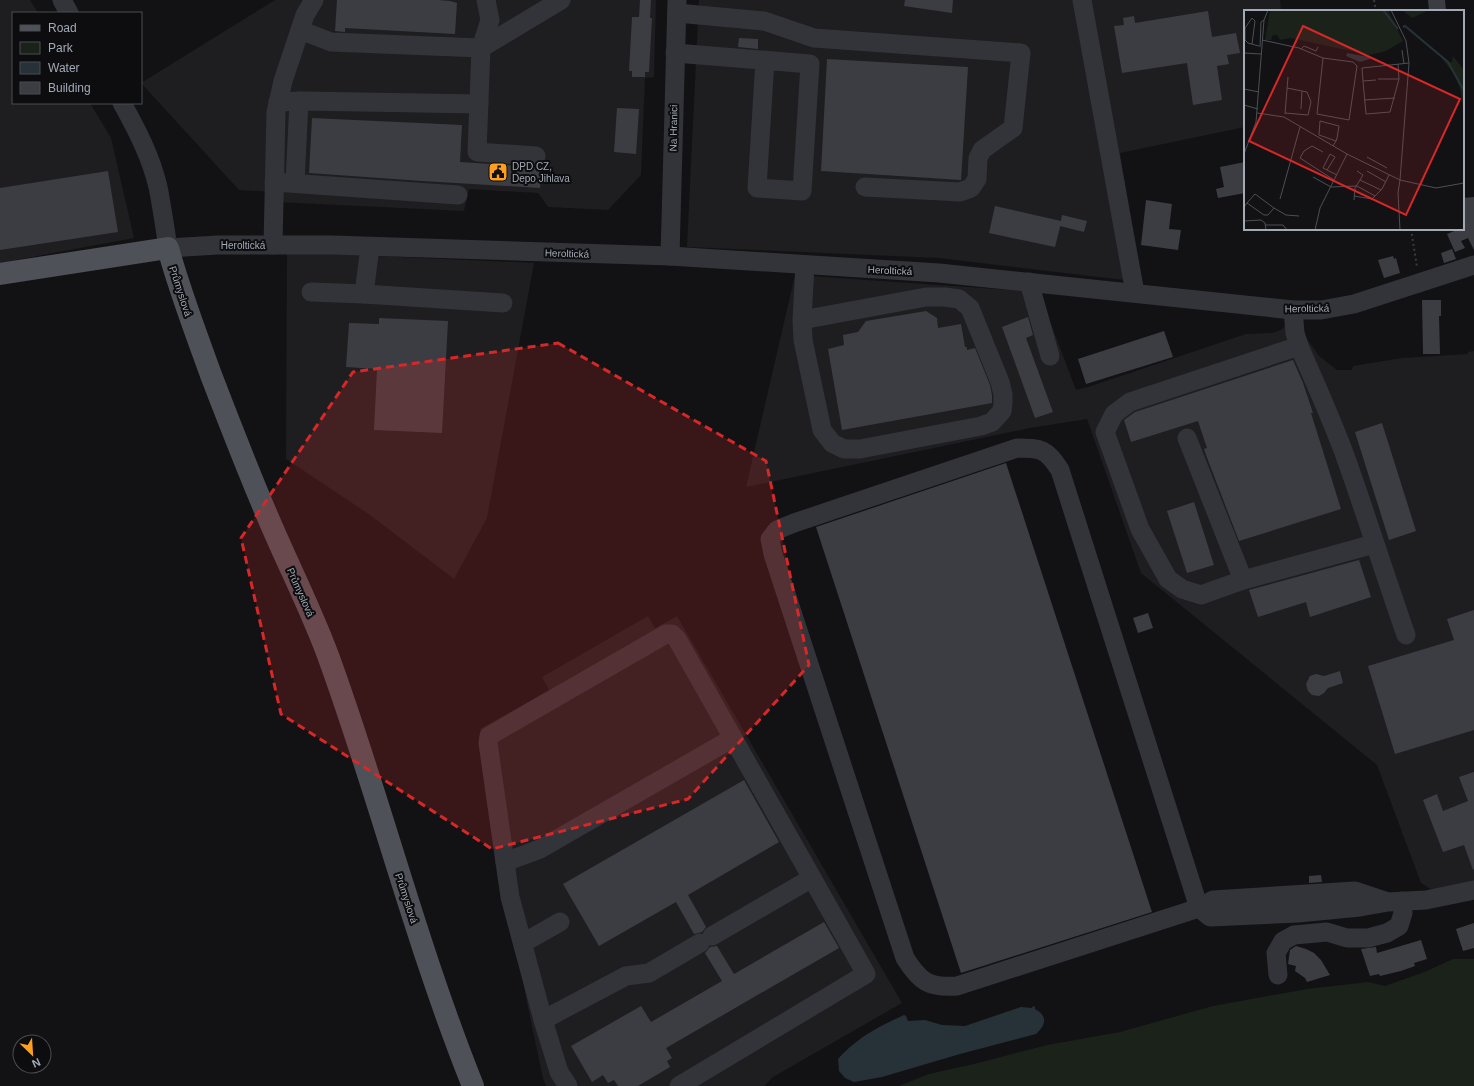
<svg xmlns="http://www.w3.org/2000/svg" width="1474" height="1086" viewBox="0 0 1474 1086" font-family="Helvetica,sans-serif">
  <rect width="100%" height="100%" fill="#121214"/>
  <g fill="#1e1e21">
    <polygon points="0,0 30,0 38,13 13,13 13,103 90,103 111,138 134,238 0,263"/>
    <polygon points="275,0 656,0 654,77 645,78 641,175 608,210 548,207 538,193 469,189 464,211 276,202 275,192 239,190 141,83"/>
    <polygon points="699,0 1280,0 1281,11 1245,11 1245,127 1120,153 1141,282 939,258 687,247"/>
    <polygon points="287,252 534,263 487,518 454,579 370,515 286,459"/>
    <polygon points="795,275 1039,292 1076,390 1088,387 1246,334 1272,333 1281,330 1285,326 1307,339 1319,356 1337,370 1352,370 1353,366 1402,358 1468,354 1468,352 1474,351 1474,884 1437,893 1421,883 1377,765 1141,573 1087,419 1030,428 746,487"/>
    <polygon points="648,616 655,628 677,616 902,1003 773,1077 764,1086 546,1086 543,1078 526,998 480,729 549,690 542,677"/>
  </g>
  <polygon fill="#1a221a" points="1453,959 1474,959 1474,1086 899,1086 929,1074 978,1063 1047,1045 1120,1032 1213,1006 1307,989 1368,982 1385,986 1427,971"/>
  <path fill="#273238" d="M1033,1006L1035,1007V1009C1048,1016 1046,1025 1036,1034L960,1054L882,1077L854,1082L845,1078L839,1071L838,1059C858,1037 878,1027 904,1015L906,1016L908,1021L925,1020L942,1025L965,1026L1021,1007L1032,1008Z"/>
  <g fill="#3c3d42">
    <polygon points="337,0 438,0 450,1 457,3 455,34 345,28 345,32 335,31"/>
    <polygon points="640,0 651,0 650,18 652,18 649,72 645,72 645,77 632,77 632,71 629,71 632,17 639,17"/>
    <polygon points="905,0 953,0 952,13 904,6"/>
    <polygon points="1428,0 1445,0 1446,11 1429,11"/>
    <polygon points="1208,11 1212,37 1236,33 1240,53 1227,55 1229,64 1217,66 1222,100 1193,105 1187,63 1122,73 1114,26 1124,25 1123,18 1134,16 1135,23"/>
    <polygon points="739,38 758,39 758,49 738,47"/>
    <polygon points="827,59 968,67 961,180 821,171"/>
    <polygon points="617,108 639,109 636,154 614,152"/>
    <polygon points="312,118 462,125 460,162 535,167 542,166 540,188 422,181 309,173"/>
    <polygon points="1245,162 1245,193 1218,198 1216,189 1224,187 1220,167"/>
    <polygon points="108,171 118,232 0,250 0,188"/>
    <polygon points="1474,197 1474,250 1468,238 1461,241 1465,248 1455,252 1447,234 1459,229 1463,229 1463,198"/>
    <polygon points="1146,200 1172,204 1169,229 1181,230 1178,250 1141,245"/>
    <polygon points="995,206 1061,221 1062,215 1087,221 1084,232 1060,226 1061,223 1055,247 989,233"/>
    <polygon points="1452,249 1456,259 1444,263 1441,253"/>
    <polygon points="1393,256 1394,259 1396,258 1400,273 1384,278 1378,260"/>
    <polygon points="1422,300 1441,300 1441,316 1439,316 1440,354 1423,354"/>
    <polygon points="926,311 937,318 938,328 961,324 965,347 967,347 967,350 975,348 990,385 992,395 992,403 842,430 828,349 844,345 843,335 858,332 866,321"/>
    <polygon points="1028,317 1033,335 1026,338 1053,412 1035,418 1002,327"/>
    <polygon points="379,318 448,321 442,433 374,430 377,369 346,367 349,323 379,324"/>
    <polygon points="1164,331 1173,357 1086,384 1078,359"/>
    <polygon points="1293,360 1303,383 1313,413 1311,413 1341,509 1239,541 1206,455 1204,449 1207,448 1198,421 1131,442 1124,420 1135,412"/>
    <polygon points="1382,423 1416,531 1389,540 1355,432"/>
    <polygon points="1006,463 1152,912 961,973 816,527"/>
    <polygon points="1194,502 1214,565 1187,573 1167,511"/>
    <polygon points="1359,560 1371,597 1310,617 1306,602 1258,617 1249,590"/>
    <polygon points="1474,610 1474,730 1395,754 1368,666 1454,640 1447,619"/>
    <polygon points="1148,613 1153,628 1138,633 1133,618"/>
    <polygon points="1340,671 1343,683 1328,688 1324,693 1319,696 1312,695 1308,691 1306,684 1310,676 1316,674 1324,676"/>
    <polygon points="1474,772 1474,869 1473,870 1464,845 1443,852 1423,800 1437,794 1443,811 1468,801 1459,777"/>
    <polygon points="744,780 779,842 688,895 706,927 702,932 694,934 676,902 599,946 563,884"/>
    <polygon points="1321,875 1322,882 1309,883 1309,876"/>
    <polygon points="824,922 839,948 666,1048 672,1058 667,1061 670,1067 638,1086 618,1086 614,1080 608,1083 603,1075 592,1082 571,1046 641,1006 651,1022 722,981 705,953 710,947 717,946 734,974"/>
    <polygon points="1474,923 1474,948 1463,951 1456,929"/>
    <polygon points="1421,940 1427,959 1414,963 1415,966 1401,971 1380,976 1379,974 1370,976 1361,949 1376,947 1377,953"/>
    <polygon points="1296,946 1306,949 1314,953 1321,960 1330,975 1307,982 1305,978 1295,971 1296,966 1288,964 1290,950"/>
  </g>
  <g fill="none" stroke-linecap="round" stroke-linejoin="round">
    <g stroke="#383b40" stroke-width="2" stroke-dasharray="2 3" stroke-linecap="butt">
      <polyline points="1374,0 1376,11"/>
      <polyline points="1411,229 1417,267"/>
    </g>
    <g stroke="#323439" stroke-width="19">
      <polyline points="62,0 69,13"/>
      <polyline points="486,0 490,20 481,48 477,152 536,156"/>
      <polyline points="1082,0 1135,293"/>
      <polyline points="677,13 764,21 814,38 1021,53 1013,128 982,150 978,158 977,179 971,188 960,192 865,187"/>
      <polyline points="300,30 331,42 481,48 561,0"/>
      <polyline points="675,53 810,64 802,191 757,188 765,60"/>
      <polyline points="278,102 302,101 479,104"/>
      <path d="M122,103C137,130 151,157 158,187C162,207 165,228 168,248L218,245H332L670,256L939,273L1293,310H1321L1354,304L1474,265"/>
      <polyline points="274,182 458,195"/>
      <polyline points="295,183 299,101"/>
      <polyline points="273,245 276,112 283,81 305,15 314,0"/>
      <polyline points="670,256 677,1"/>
      <polyline points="1029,282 1050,356"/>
      <polyline points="311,292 364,294 503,303"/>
      <polyline points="364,294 370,247"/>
      <path d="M1293,310L1295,333L1299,346C1316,385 1334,424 1348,464C1368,521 1386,578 1406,635"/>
      <polyline points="802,320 926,297 945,297 959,299 970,308 1000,382 1003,394 1003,403 1002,411 992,422 981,426 860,449 844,449 832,443 822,430 803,340 802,320 805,265"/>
      <polyline points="1299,346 1130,402 1114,414 1105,432 1140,529 1168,579 1182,589 1201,595 1243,580 1374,544"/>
      <polyline points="1187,438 1243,580"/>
      <path d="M1017,448C1042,448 1046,449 1060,470L1199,908L957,986C929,988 920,982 905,958L773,554L770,539L777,530L794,523Z"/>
      <polyline points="505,862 540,849 733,738"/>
      <polyline points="1388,902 1355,891 1213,900 1199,908 1210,917 1298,913 1360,907 1388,902 1426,900 1474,890"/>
      <polyline points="523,943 560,922"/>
      <polyline points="1278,975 1276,953 1283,941 1294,935 1327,932 1347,938 1368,938 1387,933 1399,926 1403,913 1402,901"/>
      <polyline points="543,1020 510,897 488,743 489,736 666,634 672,634 677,639 812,878"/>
      <polyline points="568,1086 559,1072 543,1020 626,976 649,973 700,943"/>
      <polyline points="679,1086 866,974 812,878 712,936"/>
    </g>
    <path stroke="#4e5158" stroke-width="22" d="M0,274L168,248C180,292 196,333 211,375C231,427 251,479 273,529C292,573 314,616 330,661C381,802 417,947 473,1086"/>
  </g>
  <path fill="#d62828" fill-opacity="0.2" stroke="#d62828" stroke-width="3" stroke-dasharray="8 5" stroke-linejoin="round" d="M558,343L766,461L809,665L688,799L492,849L281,714L241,538L353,372Z"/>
  <defs>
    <g id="civic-square" transform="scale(1)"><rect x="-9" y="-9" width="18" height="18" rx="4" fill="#ff9f1e" stroke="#0d0d0f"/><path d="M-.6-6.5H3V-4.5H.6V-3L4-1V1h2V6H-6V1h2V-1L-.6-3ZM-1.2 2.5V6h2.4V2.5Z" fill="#111"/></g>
  </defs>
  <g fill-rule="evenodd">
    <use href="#civic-square" x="498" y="172"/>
  </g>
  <g text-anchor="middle" stroke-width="4" stroke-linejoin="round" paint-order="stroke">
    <g font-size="10" fill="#a2aab6" stroke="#0d0d0f">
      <text transform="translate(673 128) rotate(-89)" y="4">Na Hranici</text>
      <text x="243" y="249">Heroltická</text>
      <text transform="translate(567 253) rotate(2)" y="4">Heroltická</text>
      <text transform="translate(890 270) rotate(3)" y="4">Heroltická</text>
      <text transform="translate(181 291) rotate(72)" y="4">Průmyslová</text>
      <text transform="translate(1307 308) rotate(-1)" y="4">Heroltická</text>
      <text transform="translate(301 592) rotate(66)" y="4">Průmyslová</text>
      <text transform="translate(407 898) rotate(72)" y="4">Průmyslová</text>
    </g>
    <g font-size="10" fill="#a2aab6" stroke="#0d0d0f" text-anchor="start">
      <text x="512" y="170">DPD CZ,<tspan x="512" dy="12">Depo Jihlava</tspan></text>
    </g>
  </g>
  <g transform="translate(1244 10)">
    <rect width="220" height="220" fill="#121214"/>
    <path d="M26,0H144L159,31L142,41L126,45L46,28L36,30L33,25H29L27,30H21ZM158,0H185L168,8ZM192,41L205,52H208L209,46L220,60V103L216,78L210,64Z" fill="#1a221a"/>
    <path d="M103,43L125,47L126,49L116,52L102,46Z" fill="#273238"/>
    <path fill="none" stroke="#273238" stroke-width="2" d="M139,0L154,19M159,17L161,16L204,52L220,81"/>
    <path fill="none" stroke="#4c4f55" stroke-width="1" d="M147,0L162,31L165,53L156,170L192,178L220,173M18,30L55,38L79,48M8,34L11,11L8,8L1,18V30L4,33L7,34H8L11,35L15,36M16,37L17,12L20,10M57,39L60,36L72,41L74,37M158,40L160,54M0,43L17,44M79,48L109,52L113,56L105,110L73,104ZM134,69H155L154,54M132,70L119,71L118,58L165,53M119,71L122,104L146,102L155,69M0,79L15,82M120,90L151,88M0,95L14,99M57,99L58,81M13,103L40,107L103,144L156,170L154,183L156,220M41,103L64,105L67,92L63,82L43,78M41,104L44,67M89,136L92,131L93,128L95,116L76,111L75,125L92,131M79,142L68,136L60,141L56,148L90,170M0,144L12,112L20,10L24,0M123,147L143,158M83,160L91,147L86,144L79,158L93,165M123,161L142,172M69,167L87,177L113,176L131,186M116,170L137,180M110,186L128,189L138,179L145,165M36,189L56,117M110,190L111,178L119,165L113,161M0,197L3,193L11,184L30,198L24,205H20L3,193M30,198L42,205L55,206M0,211L17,210L21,213L22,220M21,215H39L43,220M71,220L76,198L103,144"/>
    <path fill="#d62828" fill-opacity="0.15" stroke="#d62828" stroke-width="2" d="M59,16L216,89L162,205L5,131Z"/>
    <rect width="220" height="220" fill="none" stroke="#a2aab6" stroke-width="2"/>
  </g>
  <rect x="12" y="12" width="130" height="92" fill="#0d0d0f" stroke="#494c52"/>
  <rect x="20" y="25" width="20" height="6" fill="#4e5158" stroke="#494c52"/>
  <text x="48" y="32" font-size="12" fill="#a2aab6">Road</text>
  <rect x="20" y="42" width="20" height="12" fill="#1a221a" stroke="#494c52"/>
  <text x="48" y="52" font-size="12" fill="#a2aab6">Park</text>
  <rect x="20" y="62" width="20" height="12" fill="#273238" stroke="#494c52"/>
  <text x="48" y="72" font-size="12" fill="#a2aab6">Water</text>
  <rect x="20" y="82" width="20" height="12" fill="#3c3d42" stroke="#494c52"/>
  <text x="48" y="92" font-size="12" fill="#a2aab6">Building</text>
  <g transform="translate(32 1054) rotate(155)"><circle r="19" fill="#0d0d0f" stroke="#494c52"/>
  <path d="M0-3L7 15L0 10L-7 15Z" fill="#ff9f1e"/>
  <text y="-6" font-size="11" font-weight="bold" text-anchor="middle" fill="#a2aab6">N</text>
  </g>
</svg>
